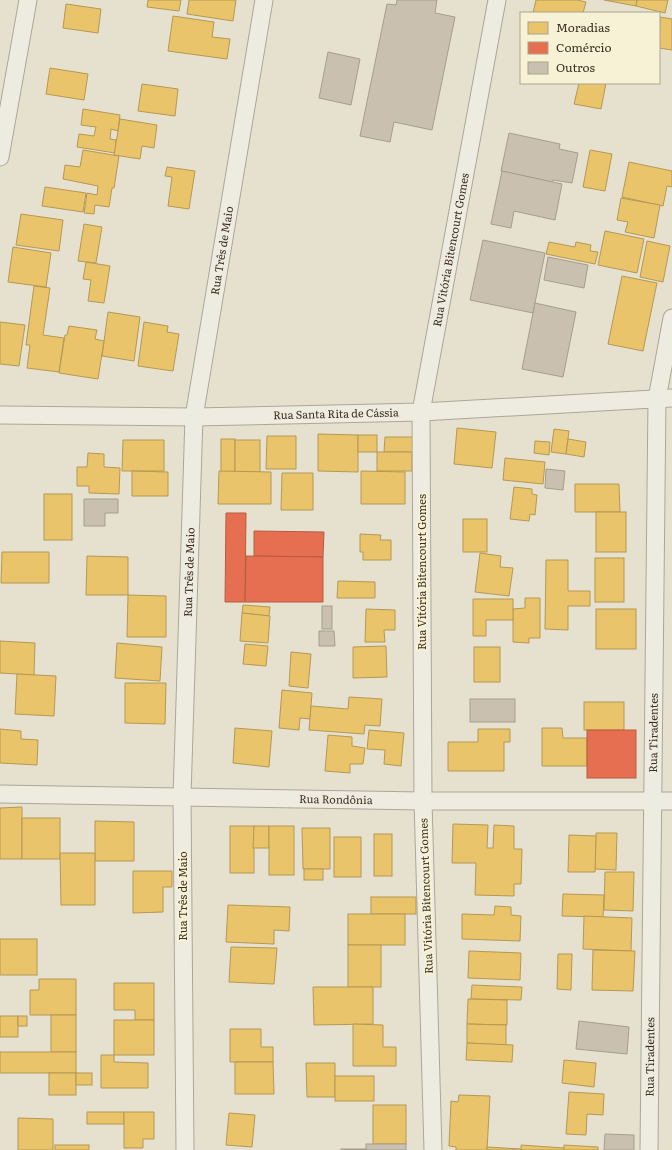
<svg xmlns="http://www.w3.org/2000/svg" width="672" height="1150" viewBox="0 0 672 1150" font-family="Literata,serif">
  <rect width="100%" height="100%" fill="#e6e1cf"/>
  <g fill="#e9c46a" stroke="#b59854">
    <polygon points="148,0 181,0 179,11 147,7"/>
    <polygon points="189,0 236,0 233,21 187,14"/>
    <polygon points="536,0 577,0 586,2 583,13 533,13"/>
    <polygon points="604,0 637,0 636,6"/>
    <polygon points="637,0 668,0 665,13 636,6"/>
    <polygon points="66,4 101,9 98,33 63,28"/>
    <polygon points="173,16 214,22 212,37 230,39 227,59 168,51"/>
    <polygon points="660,17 672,19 672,50 659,48"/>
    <polygon points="50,68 88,74 84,100 46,94"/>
    <polygon points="579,83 606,83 601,109 574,104"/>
    <polygon points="142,84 178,89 175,116 138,111"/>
    <polygon points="83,109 120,115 118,131 111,129 110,139 116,140 115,153 77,147 79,134 94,136 96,127 81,125"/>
    <polygon points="120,119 157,125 154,148 142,146 140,159 114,155"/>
    <polygon points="83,150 119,156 114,188 112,188 109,207 95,205 94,214 84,213 87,193 97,195 98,186 63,179 65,165 80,167"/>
    <polygon points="590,150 612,154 605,191 583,187"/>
    <polygon points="629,162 672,171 672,187 667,186 663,206 622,197"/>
    <polygon points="167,167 195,171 189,209 168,206 172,177 165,176"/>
    <polygon points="45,187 86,193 83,212 42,206"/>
    <polygon points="621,198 660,205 654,238 625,232 628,222 617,220"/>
    <polygon points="21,214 63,220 59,251 16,245"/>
    <polygon points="84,224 102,227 96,263 78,261"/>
    <polygon points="605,231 644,239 637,273 598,265"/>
    <polygon points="647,241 670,246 663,282 640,277"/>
    <polygon points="549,242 575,247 576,242 591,245 590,251 598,252 595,264 546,254"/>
    <polygon points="13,247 51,253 46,287 8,282"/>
    <polygon points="86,262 110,266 104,303 88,301 91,280 83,279"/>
    <polygon points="622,276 657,283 643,351 608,344"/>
    <polygon points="34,286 50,288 43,335 64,338 59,372 27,368 30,345 26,345"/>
    <polygon points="108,312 140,317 134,361 102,356"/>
    <polygon points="0,322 25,325 19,366 0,364"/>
    <polygon points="144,322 168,326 167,332 179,334 173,371 138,366"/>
    <polygon points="69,326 97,330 95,339 104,341 98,379 59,373 65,335 67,335"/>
    <polygon points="457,428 496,432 492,468 454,464"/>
    <polygon points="554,429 569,431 566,454 551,452"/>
    <polygon points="318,434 358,435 358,472 318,471"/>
    <rect x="358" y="435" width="19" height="17"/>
    <polygon points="267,436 296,436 296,469 266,469"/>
    <polygon points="385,437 414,437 414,452 384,452"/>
    <rect x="221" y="439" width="14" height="33"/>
    <polygon points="568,439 586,442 584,457 566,454"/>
    <polygon points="123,440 164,440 164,471 122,471"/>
    <rect x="235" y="440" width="25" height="32"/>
    <polygon points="535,441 550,442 549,455 534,453"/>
    <rect x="377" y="452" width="35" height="19"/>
    <polygon points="88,453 104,454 104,467 120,468 119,494 89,493 89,486 77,486 77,467 87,467"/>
    <polygon points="505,458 545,462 543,484 503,480"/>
    <polygon points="132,471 168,472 168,496 132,496"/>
    <polygon points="219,471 271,472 271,504 218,504"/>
    <polygon points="361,471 405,472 405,504 361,504"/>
    <polygon points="282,473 313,473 313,510 281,510"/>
    <polygon points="575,484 619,484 620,512 575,512"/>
    <polygon points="514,487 532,489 532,494 537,495 535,515 530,514 529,521 510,519"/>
    <rect x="44" y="494" width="28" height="46"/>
    <rect x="596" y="512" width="30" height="40"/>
    <rect x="463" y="519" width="24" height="33"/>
    <polygon points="360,534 381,535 380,540 391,540 391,560 363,560 363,552 360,552"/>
    <polygon points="2,552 49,552 49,583 1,583"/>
    <polygon points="480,553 501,556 500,567 513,568 509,596 475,592"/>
    <polygon points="87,556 128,557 128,595 86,595"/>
    <rect x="595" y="558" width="29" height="44"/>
    <polygon points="546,560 568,560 568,591 590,591 590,606 568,606 568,630 545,629"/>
    <polygon points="338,581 375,582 375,598 337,598"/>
    <polygon points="128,595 166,596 166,637 127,637"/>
    <polygon points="525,598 540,598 540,638 529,638 529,643 513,642 513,609 525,608"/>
    <polygon points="473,599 513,599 513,620 486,620 486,636 473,636"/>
    <polygon points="243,605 270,607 269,616 242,613"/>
    <polygon points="366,609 395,610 395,630 384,630 385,642 365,642"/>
    <rect x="596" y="609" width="40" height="40"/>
    <polygon points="242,613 270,616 268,643 240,641"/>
    <polygon points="0,641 35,643 34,675 0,673"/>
    <polygon points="117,643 162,647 160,681 115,678"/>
    <polygon points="245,644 268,646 266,666 243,664"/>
    <polygon points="386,646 387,677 353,678 353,647"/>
    <rect x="474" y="647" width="26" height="35"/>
    <polygon points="291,652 311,654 308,688 289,686"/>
    <polygon points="17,674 56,676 54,716 15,714"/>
    <polygon points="125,683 166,683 165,724 125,723"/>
    <polygon points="282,690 312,693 310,719 300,718 299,730 279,728"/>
    <polygon points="349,697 382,699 380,726 365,725 364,734 309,730 311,706 348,709"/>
    <rect x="584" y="702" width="40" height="28"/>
    <polygon points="235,728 272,731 269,767 233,763"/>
    <polygon points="542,728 562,728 563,738 587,738 587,766 542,766"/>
    <polygon points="0,729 21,731 21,739 38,740 37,765 0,763"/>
    <polygon points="478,729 510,729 510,742 504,742 504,771 448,771 448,742 478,742"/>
    <polygon points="369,730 404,733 401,766 384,764 385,750 367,749"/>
    <polygon points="328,735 352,737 352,746 365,748 363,764 350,764 350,773 325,771"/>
    <polygon points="22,807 22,859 0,859 0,808"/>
    <rect x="22" y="818" width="38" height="41"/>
    <polygon points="95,821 134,822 134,861 95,861"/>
    <polygon points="453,824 488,825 487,848 493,848 494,825 514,826 514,849 522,849 521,884 514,884 514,896 475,895 476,863 452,863"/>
    <rect x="230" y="826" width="24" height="47"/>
    <polygon points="254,826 269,826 269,848 253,848"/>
    <rect x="269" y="826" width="25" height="49"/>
    <polygon points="302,828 330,828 330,869 303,869"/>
    <polygon points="596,833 617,833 616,870 595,869"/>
    <rect x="374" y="834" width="18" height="42"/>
    <polygon points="569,835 596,836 595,872 568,872"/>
    <rect x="334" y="837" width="27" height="40"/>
    <polygon points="60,853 95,853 95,905 61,905"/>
    <rect x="304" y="869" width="19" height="11"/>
    <polygon points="133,871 172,871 172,887 163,887 163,912 133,913"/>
    <polygon points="605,872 634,872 633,911 604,910"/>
    <polygon points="563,894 604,895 603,917 562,916"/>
    <rect x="371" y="897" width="45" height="17"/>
    <polygon points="228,905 290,907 289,931 274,930 274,944 226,942"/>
    <polygon points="495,906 511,907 511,915 521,916 520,941 462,939 462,914 494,915"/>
    <rect x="348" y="914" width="57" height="31"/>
    <polygon points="584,916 632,918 631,951 583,949"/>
    <rect x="0" y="939" width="37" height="36"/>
    <rect x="348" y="945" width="33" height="42"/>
    <polygon points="231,947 277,948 274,984 229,982"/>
    <polygon points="593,950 635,951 633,991 592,990"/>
    <polygon points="469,951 521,953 520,980 468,978"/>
    <polygon points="558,954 572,954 571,990 557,989"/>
    <polygon points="39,979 76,979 76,1015 30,1015 30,990 39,990"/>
    <polygon points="114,983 154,983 154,1020 135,1020 135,1010 114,1010"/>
    <polygon points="472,985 522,987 521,1000 471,999"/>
    <polygon points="313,987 373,987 373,1024 314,1025"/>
    <polygon points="468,999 507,1000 507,1025 467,1024"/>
    <rect x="51" y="1015" width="25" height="37"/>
    <rect x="0" y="1016" width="18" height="21"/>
    <rect x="18" y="1016" width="9" height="10"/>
    <rect x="114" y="1020" width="40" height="35"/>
    <polygon points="353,1024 383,1025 383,1047 396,1047 396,1066 353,1066"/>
    <polygon points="467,1024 506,1025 506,1045 467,1043"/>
    <polygon points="230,1029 261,1029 261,1047 273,1047 273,1062 230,1062"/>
    <polygon points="467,1043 513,1045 512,1062 466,1060"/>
    <rect x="0" y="1052" width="76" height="21"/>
    <polygon points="101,1055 114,1055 114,1062 148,1063 148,1088 101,1088"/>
    <polygon points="564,1060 596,1063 594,1087 562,1083"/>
    <polygon points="235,1062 273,1062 274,1094 235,1094"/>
    <polygon points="306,1063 335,1063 335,1097 307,1097"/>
    <rect x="49" y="1073" width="27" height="22"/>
    <rect x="76" y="1073" width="16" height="12"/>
    <rect x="335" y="1076" width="39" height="25"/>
    <polygon points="569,1092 604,1094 603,1115 587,1114 586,1135 566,1134"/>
    <polygon points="459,1095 490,1096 487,1150 456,1150 456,1147 449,1146 451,1101 458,1102"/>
    <rect x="373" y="1105" width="33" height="39"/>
    <rect x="87" y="1112" width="37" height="12"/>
    <polygon points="124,1112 154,1112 154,1139 143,1139 143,1148 124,1148"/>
    <polygon points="229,1113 255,1115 252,1147 226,1145"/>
    <polygon points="18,1118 53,1119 53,1150 18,1150"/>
    <rect x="55" y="1145" width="34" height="5"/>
    <polygon points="521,1145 564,1148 564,1150 521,1150"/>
    <polygon points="564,1145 598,1147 598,1150 564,1150"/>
    <polygon points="487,1147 521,1149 521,1150 487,1150"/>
  </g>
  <g fill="#e76f51" stroke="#b45c42">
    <polygon points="226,513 246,513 245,602 225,602"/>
    <polygon points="254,531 324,532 323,557 254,556"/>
    <polygon points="246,556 323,557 323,602 245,602"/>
    <rect x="587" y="730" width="49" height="48"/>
  </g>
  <g fill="#cac0af" stroke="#a79d8e">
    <polygon points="397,0 437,0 435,13 455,17 432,130 394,122 390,142 360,136 387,4 396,5"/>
    <polygon points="328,52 360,59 351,105 319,98"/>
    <polygon points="509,133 560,144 559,149 578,153 572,183 553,180 552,182 501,171"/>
    <polygon points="502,171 562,184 555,220 514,211 511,228 491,224"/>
    <polygon points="483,240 545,253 533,313 470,300"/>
    <polygon points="548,257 588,265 584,288 544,280"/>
    <polygon points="535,303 576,312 563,377 522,369"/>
    <polygon points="546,469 565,471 563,490 545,488"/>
    <polygon points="84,499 118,499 118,513 105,513 105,526 84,526"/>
    <rect x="322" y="606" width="10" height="23"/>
    <polygon points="319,631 334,631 335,646 319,646"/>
    <rect x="470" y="699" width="45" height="23"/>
    <polygon points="579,1021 629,1027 627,1054 576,1049"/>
    <polygon points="605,1134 634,1135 634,1150 604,1150"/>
    <rect x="366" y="1144" width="40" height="6"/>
    <rect x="341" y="1149" width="25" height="1"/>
  </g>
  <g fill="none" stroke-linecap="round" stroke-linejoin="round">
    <g stroke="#aca698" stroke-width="19">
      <g id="street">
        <polyline points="0,157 28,0"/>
        <path id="s1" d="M0,415L194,417L421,412L672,398"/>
        <path id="s2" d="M0,794L423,801H672"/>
        <path id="s3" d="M185,1150L182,796L194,417L264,0"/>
        <path id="s4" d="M433,1150L423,801L421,412L497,0"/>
        <path id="s5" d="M649,1150L657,399L672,318"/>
      </g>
    </g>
    <use href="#street" stroke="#eeebe1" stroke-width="17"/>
  </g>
  <g text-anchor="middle" stroke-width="4" stroke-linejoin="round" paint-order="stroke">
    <g font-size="11" fill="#3c301f" stroke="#f7f1d5">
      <text dy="4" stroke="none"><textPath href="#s4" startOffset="903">Rua Vitória Bitencourt Gomes</textPath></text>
      <text dy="4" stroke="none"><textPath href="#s3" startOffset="902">Rua Três de Maio</textPath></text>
      <text dy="4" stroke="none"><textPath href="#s1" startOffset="336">Rua Santa Rita de Cássia</textPath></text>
      <text dy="4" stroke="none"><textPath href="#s3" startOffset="578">Rua Três de Maio</textPath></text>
      <text transform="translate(422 572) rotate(-90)" y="4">Rua Vitória Bitencourt Gomes</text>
      <text dy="4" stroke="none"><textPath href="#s5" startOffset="417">Rua Tiradentes</textPath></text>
      <text dy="4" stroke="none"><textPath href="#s2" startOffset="336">Rua Rondônia</textPath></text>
      <text transform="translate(183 896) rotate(-90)" y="4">Rua Três de Maio</text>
      <text transform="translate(426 896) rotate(-92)" y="4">Rua Vitória Bitencourt Gomes</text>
      <text dy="4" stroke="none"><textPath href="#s5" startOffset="93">Rua Tiradentes</textPath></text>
    </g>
  </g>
  <rect x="520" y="12" width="140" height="72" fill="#f7f1d5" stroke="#aca48c"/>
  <rect x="528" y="22" width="20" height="12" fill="#e9c46a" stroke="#aca48c"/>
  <text x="556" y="32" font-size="12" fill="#3c301f">Moradias</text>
  <rect x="528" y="42" width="20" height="12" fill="#e76f51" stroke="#aca48c"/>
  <text x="556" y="52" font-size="12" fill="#3c301f">Comércio</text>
  <rect x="528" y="62" width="20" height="12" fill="#cac0af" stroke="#aca48c"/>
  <text x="556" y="72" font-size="12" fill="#3c301f">Outros</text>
</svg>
